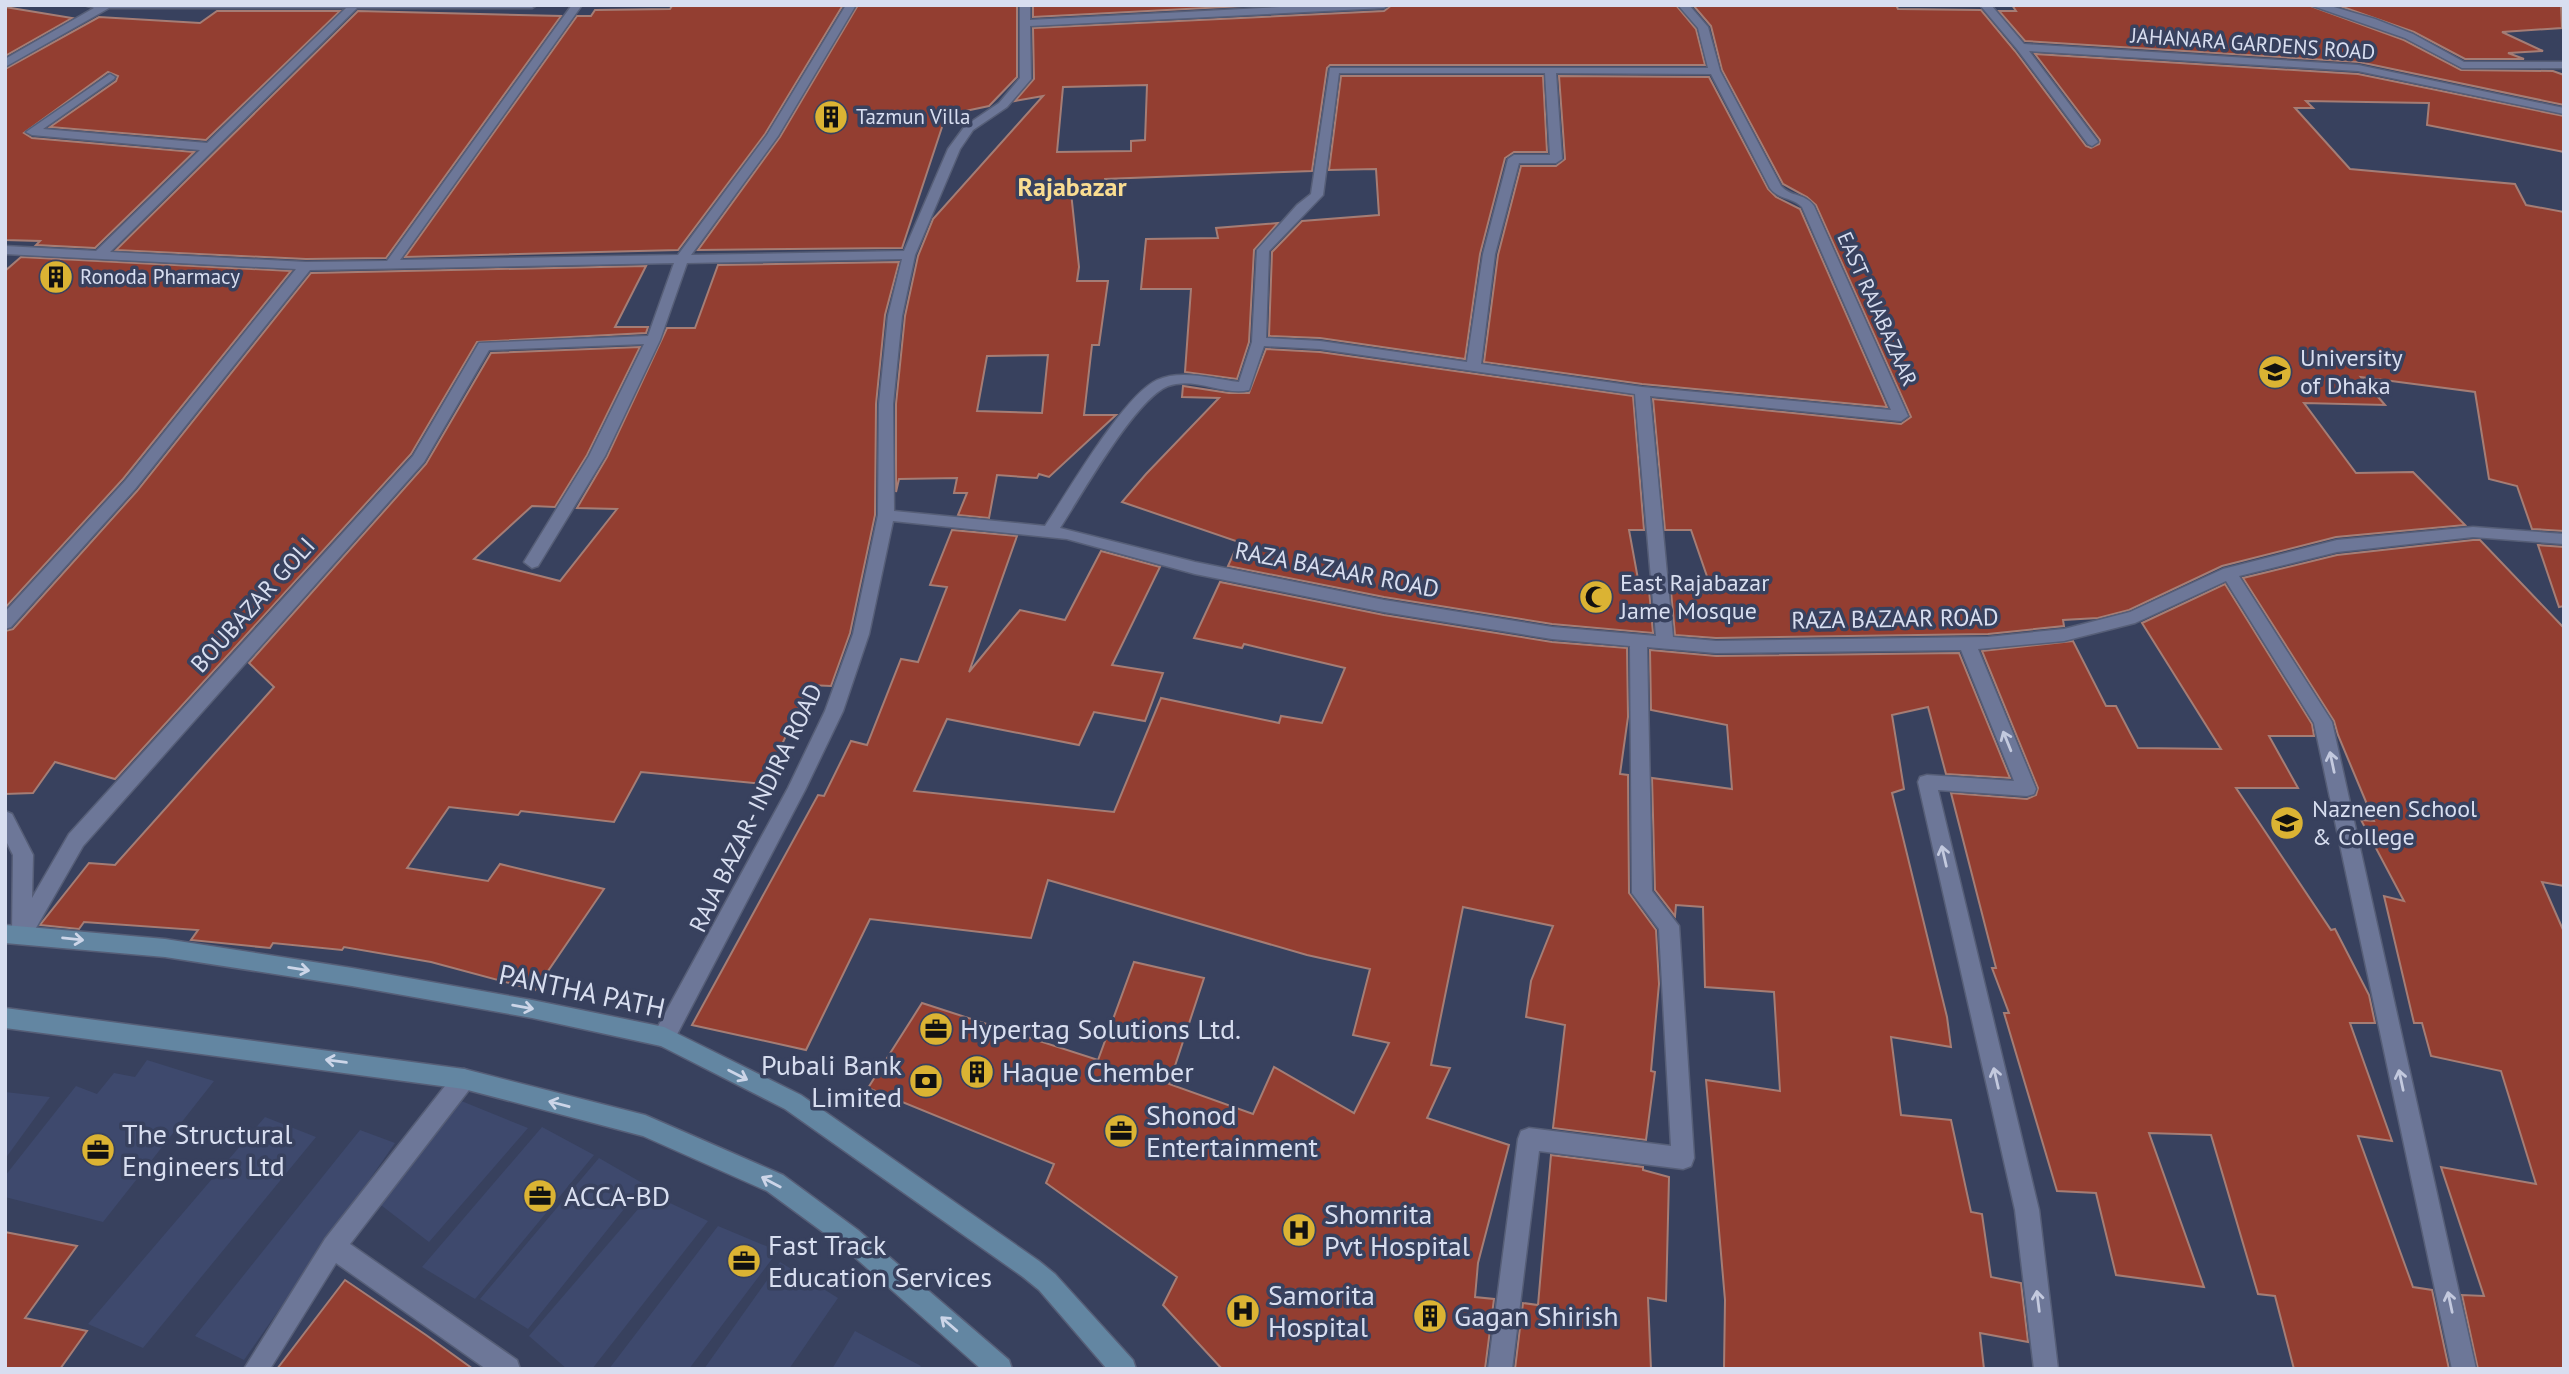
<svg xmlns="http://www.w3.org/2000/svg" width="2569" height="1374" viewBox="0 0 2569 1374" font-family="'PT Sans',sans-serif">
  <rect width="100%" height="100%" fill="#38415e"/>
  <g fill="#3e496d">
    <polygon points="147,1060 214,1081 103,1222 5,1197 5,1176 76,1086 97,1094 114,1073 135,1077"/>
    <polygon points="5,1092 50,1097 5,1159"/>
    <polygon points="454,1098 528,1128 429,1242 373,1199"/>
    <polygon points="265,1117 316,1137 143,1348 88,1324"/>
    <polygon points="542,1127 594,1155 475,1299 422,1267"/>
    <polygon points="360,1130 395,1143 244,1360 195,1336"/>
    <polygon points="599,1158 644,1184 528,1329 480,1299"/>
    <polygon points="651,1194 708,1221 592,1369 567,1369 529,1336"/>
    <polygon points="718,1226 778,1251 689,1369 609,1369"/>
    <polygon points="780,1262 838,1298 789,1369 704,1369"/>
    <polygon points="855,1331 921,1366 919,1369 832,1369"/>
  </g>
  <g fill="#933e31" stroke="#a57d75" stroke-width="2" fill-rule="evenodd">
    <polygon points="697,5 843,5 765,134 678,250 405,257 577,16 591,16 595,10 670,9 672,6"/>
    <polygon points="858,5 1017,5 1017,77 989,106 946,115 902,248 698,250 780,137"/>
    <polygon points="1033,5 1263,5 1033,17"/>
    <path d="M1392,5H1676L1696,29L1705,65H1330L1327,68L1312,171L1105,179V182L1070,183L1079,267L1077,281H1108L1099,345H1092L1084,415H1116L1049,477L1039,474L1037,478L997,475L989,518L958,515L967,493H954L957,478L899,479L896,492V404L905,316L918,256L933,219L1043,96L1015,101L1034,79L1033,28L1384,11ZM1147,85L1145,140L1131,141V151L1057,152L1063,87ZM1048,355L1042,413L977,411L987,356Z"/>
    <polygon points="1693,5 1896,5 1898,9 1981,10 2015,51 2086,146 2091,148 2099,144 2100,140 2035,54 2358,74 2564,116 2564,152 2427,125 2429,103 2306,101 2313,108 2295,108 2350,169 2515,184 2526,205 2564,212 2564,531 2532,529 2517,486 2489,479 2475,392 2361,377 2385,405 2304,403 2356,473 2413,472 2465,525 2336,537 2222,566 2129,610 2098,618 2063,620 2064,626 1988,634 1716,638 1675,635 1671,591 1709,593 1708,588 1711,588 1691,530 1665,530 1653,399 1901,424 1911,417 1816,205 1807,197 1783,184 1722,70 1711,26"/>
    <polygon points="2012,5 2308,5 2404,40 2461,70 2553,71 2564,75 2564,105 2359,62 2025,41 1999,11 2016,11"/>
    <polygon points="2337,5 2561,5 2562,28 2502,32 2543,51 2508,53 2524,59 2465,59 2414,32"/>
    <polygon points="5,7 72,18 5,56"/>
    <polygon points="217,11 340,11 206,140 50,127 116,81 118,76 108,72 24,133 32,138 194,152 95,248 36,245 40,241 5,240 5,69 99,17 200,23"/>
    <polygon points="358,11 561,16 386,258 306,259 116,250"/>
    <polygon points="1341,76 1543,76 1547,152 1514,152 1505,158 1480,254 1465,359 1320,338 1269,336 1272,252 1302,221 1379,215 1376,169 1329,170"/>
    <polygon points="1559,76 1709,77 1768,189 1776,197 1800,209 1887,407 1642,384 1484,362 1498,255 1521,166 1556,166 1565,159"/>
    <polygon points="1278,223 1254,250 1249,342 1237,379 1185,372 1191,289 1141,289 1146,239 1218,238 1216,228"/>
    <polygon points="21,257 291,271 123,479 5,608 5,271"/>
    <polygon points="899,262 885,315 876,404 875,515 850,633 831,686 809,685 764,784 641,772 614,822 521,811 518,815 449,807 407,868 488,881 500,864 604,889 535,990 431,962 344,947 342,950 273,943 270,948 191,940 198,930 84,922 79,929 40,925 89,863 115,865 274,687 249,663 426,464 491,353 640,347 587,455 555,507 532,506 474,559 560,581 617,509 577,508 607,457 667,328 695,328 718,265"/>
    <polygon points="646,266 615,327 648,327 646,333 477,342 411,454 115,779 55,762 33,793 5,794 5,631 13,629 137,491 311,273"/>
    <polygon points="1266,349 1320,352 1633,396 1644,530 1629,530 1640,590 1649,590 1653,633 1552,624 1384,597 1228,566 1239,542 1122,502 1146,474 1219,398 1182,397 1183,386 1229,393 1249,393"/>
    <polygon points="952,530 1017,536 969,672 1020,610 1065,620 1101,551 1160,567 1112,665 1163,673 1145,721 1094,712 1079,745 947,719 914,791 1114,812 1161,698 1279,723 1281,716 1322,723 1345,668 1244,644 1242,648 1194,638 1220,582 1384,615 1552,642 1627,648 1628,717 1620,774 1628,775 1629,893 1656,930 1659,984 1651,1071 1655,1072 1646,1140 1553,1128 1565,1025 1526,1017 1531,981 1553,926 1463,907 1431,1065 1450,1068 1427,1118 1509,1145 1478,1263 1475,1297 1494,1299 1485,1369 1222,1369 1163,1305 1177,1277 1046,1183 1054,1164 868,1088 922,1003 1098,1060 1134,962 1204,978 1169,1084 1253,1114 1274,1067 1354,1113 1389,1043 1353,1035 1370,969 1307,955 1048,880 1031,938 870,919 806,1050 692,1025 818,795 824,796 851,741 867,745 901,659 918,662 947,587 930,585"/>
    <polygon points="2473,540 2480,540 2564,628 2564,886 2542,882 2564,932 2564,1369 2478,1369 2462,1295 2484,1296 2441,1167 2536,1184 2501,1071 2431,1056 2422,1023 2414,1023 2384,896 2404,901 2361,820 2374,821 2338,735 2334,721 2243,578 2337,555"/>
    <polygon points="2538,545 2564,547 2564,606 2559,607"/>
    <polygon points="2225,584 2312,724 2314,736 2269,736 2298,788 2236,788 2331,930 2335,929 2369,995 2375,1023 2350,1023 2392,1141 2358,1136 2413,1287 2432,1290 2449,1369 2294,1369 2275,1296 2258,1294 2211,1135 2149,1133 2204,1287 2116,1275 2096,1193 2057,1191 2004,1013 2009,1013 1992,968 1996,968 1951,793 2027,799 2036,795 2038,788 1982,651 2073,641 2106,706 2116,706 2138,748 2221,749 2142,623"/>
    <polygon points="1650,650 1716,656 1959,653 2010,778 1946,774 1928,707 1892,715 1904,789 1892,793 1947,1017 1951,1047 1891,1037 1901,1115 1951,1120 1971,1212 1982,1214 1991,1277 2021,1283 2028,1342 1980,1333 1984,1369 1724,1369 1725,1300 1706,1080 1780,1091 1774,992 1705,987 1703,907 1676,905 1675,916 1655,890 1652,778 1732,789 1727,725 1651,710"/>
    <polygon points="1551,1155 1643,1167 1643,1170 1669,1177 1666,1301 1648,1298 1651,1369 1515,1369 1523,1303 1538,1305"/>
    <polygon points="5,1232 77,1246 25,1318 87,1331 60,1369 5,1369"/>
    <polygon points="345,1280 426,1335 473,1369 277,1369"/>
  </g>
  <g fill="none" stroke-linecap="round" stroke-linejoin="round">
    <g stroke="#565e77" stroke-width="3">
      <g id="street">
        <path d="M84,5H537L532,8H357L110,252L306,262L387,261L572,5H582L400,260L678,255L767,135L846,5H856L778,136L691,255L904,251L948,149L965,126L999,103L1020,78V5H1030V20L1318,5H1389L1384,8L1030,26L1031,79L1007,107L973,130L960,149L915,255L902,316L893,404L894,511L1045,526C1068,492 1123,396 1157,380C1181,369 1214,379 1239,382L1252,342L1257,250L1297,205L1311,194L1330,68H1708L1698,28L1678,5H1689L1708,27L1720,71L1781,186C1792,198 1803,192 1814,206L1908,416L1901,421L1650,396L1673,637L1716,641L1988,637L2064,629L2130,612L2223,569L2337,540L2473,527L2564,534V544L2473,537L2337,552L2239,576L2332,722L2476,1369H2452L2314,723L2226,581L2135,623L2064,641L1978,649L2036,789L2034,794L2027,796L1938,790L2039,1210L2058,1369H2034L2015,1210L1918,782L1920,777L1927,775L2014,781L1961,650L1716,653L1647,647L1652,891L1679,926L1694,1158L1691,1166L1683,1169L1539,1151L1512,1369H1488L1518,1139L1521,1131L1529,1128L1671,1146L1659,929L1632,893L1630,646L1552,639L1384,612L1195,574L1067,539L893,521L869,634L843,711L805,790L672,1044L664,1047L656,1044L653,1037L656,1030L788,788L825,711L853,634L878,515L879,404L888,316L902,259L687,263L660,340L605,456L538,566L532,568L524,562L589,456L644,344L489,350L424,462L83,846L29,940L22,943L15,940L12,934L13,855L5,839V811L12,814L33,855L32,898L69,834L413,456L479,343L648,336L674,263L310,270L135,489L11,627L5,629V612L125,481L296,269L5,254V246L96,251L200,150L32,135L26,132L110,74L115,77L114,79L43,129L207,143L346,8H109L5,67V59L94,8ZM1339,73H1545L1550,155H1514L1508,159L1483,254L1467,362L1320,341L1266,338L1269,251L1323,195ZM1556,73L1711,74L1770,188C1779,200 1793,197 1802,207L1891,410L1642,387L1481,364L1495,254L1519,163H1556L1562,159ZM1264,346L1320,349L1635,394L1656,636L1552,627L1384,600L1195,562L1060,528C1081,496 1135,399 1168,386C1194,376 1224,396 1249,390Z"/>
        <polygon points="1980,5 1991,5 2024,44 2358,65 2564,108 2564,114 2358,71 2029,51 2098,142 2092,146 2088,144 2017,49"/>
        <polygon points="2310,5 2327,5 2375,19 2413,34 2464,62 2564,62 2564,68 2462,68 2405,38"/>
        <polygon points="464,1069 472,1072 475,1079 472,1086 350,1244 517,1360 520,1369 486,1369 336,1263 270,1369 244,1369 325,1239 456,1072"/>
      </g>
    </g>
    <g stroke="#565e77" stroke-width="3">
      <g id="secondary">
        <polygon points="5,925 165,939 352,968 532,1000 664,1027 801,1095 1039,1261 1055,1274 1133,1360 1136,1369 1107,1369 1039,1290 1023,1277 785,1109 661,1046 532,1018 352,986 165,957 5,943"/>
        <polygon points="5,1008 464,1069 645,1115 783,1175 858,1230 1009,1360 1012,1369 981,1369 842,1246 767,1191 643,1136 464,1089 5,1028"/>
      </g>
    </g>
    <use href="#street" fill="#6d7798" fill-rule="evenodd"/>
    <use href="#secondary" fill="#6386a2" fill-rule="evenodd"/>
  </g>
  <defs><path id="oneway-shaft" d="M-6 0H5M1.5-3L5.5 0L1.5 3" fill="none" stroke-width="1.6" stroke-linecap="round" stroke-linejoin="round" transform="scale(1.75)"/></defs>
  <g stroke="#c3c9de">
    <use href="#oneway-shaft" transform="translate(2007 741) rotate(-112)"/>
    <use href="#oneway-shaft" transform="translate(2332 762) rotate(-102)"/>
    <use href="#oneway-shaft" transform="translate(1944 856) rotate(-103)"/>
    <use href="#oneway-shaft" transform="translate(1996 1078) rotate(-103)"/>
    <use href="#oneway-shaft" transform="translate(2401 1080) rotate(-102)"/>
    <use href="#oneway-shaft" transform="translate(2038 1301) rotate(-97)"/>
    <use href="#oneway-shaft" transform="translate(2450 1302) rotate(-102)"/>
  </g>
  <g stroke="#ccd5e8">
    <use href="#oneway-shaft" transform="translate(73 939) rotate(6)"/>
    <use href="#oneway-shaft" transform="translate(299 969) rotate(9)"/>
    <use href="#oneway-shaft" transform="translate(523 1007) rotate(10)"/>
    <use href="#oneway-shaft" transform="translate(336 1061) rotate(-172)"/>
    <use href="#oneway-shaft" transform="translate(738 1075) rotate(27)"/>
    <use href="#oneway-shaft" transform="translate(559 1104) rotate(-165)"/>
    <use href="#oneway-shaft" transform="translate(771 1182) rotate(-152)"/>
    <use href="#oneway-shaft" transform="translate(949 1324) rotate(-139)"/>
  </g>
  <defs>
    <g id="building-disc" transform="scale(1.75)"><circle r="9.5" fill="#dbb333" stroke="#38415e"/><path d="M-4-6H4V6H1V3H-1V6H-4ZM-2.5-4.3h1.7v1.8h-1.7ZM.8-4.3h1.7v1.8H.8ZM-2.5-1h1.7V.8h-1.7ZM.8-1h1.7V.8H.8Z" fill="#111"/></g>
    <g id="university-disc" transform="scale(1.75)"><circle r="9.5" fill="#dbb333" stroke="#38415e"/><path d="M0-5L7-2L0 1L-7-2ZM-4 1L0 2.5L4 1V4Q0 6-4 4Z" fill="#111"/></g>
    <g id="mosque-disc" transform="scale(1.75)"><circle r="9.5" fill="#dbb333" stroke="#38415e"/><path d="M3.5-4.9A6 6 0 1 0 3.5 4.9A5 5 0 1 1 3.5-4.9Z" fill="#111"/></g>
    <g id="office-disc" transform="scale(1.75)"><circle r="9.5" fill="#dbb333" stroke="#38415e"/><path d="M-6-3h4V-5.5h4V-3h4V5H-6ZM-1-4.5V-3h2v-1.5ZM-6 0V1H6V0Z" fill="#111"/></g>
    <g id="bank-disc" transform="scale(1.75)"><circle r="9.5" fill="#dbb333" stroke="#38415e"/><path d="M-6-4H6V4H-6ZM0-2.3a2.3 2.3 0 1 0 0 4.6a2.3 2.3 0 1 0 0-4.6Z" fill="#111"/></g>
    <g id="hospital-disc" transform="scale(1.75)"><circle r="9.5" fill="#dbb333" stroke="#38415e"/><path d="M-5-5h3v3.5h4V-5h3V5h-3V1.5h-4V5h-3Z" fill="#111"/></g>
  </defs>
  <g fill-rule="evenodd">
    <use href="#building-disc" x="831" y="117"/>
    <use href="#building-disc" x="56" y="277"/>
    <use href="#university-disc" x="2275" y="372"/>
    <use href="#mosque-disc" x="1596" y="597"/>
    <use href="#university-disc" x="2287" y="823"/>
    <use href="#office-disc" x="936" y="1029"/>
    <use href="#building-disc" x="977" y="1072"/>
    <use href="#bank-disc" x="926" y="1081"/>
    <use href="#office-disc" x="1121" y="1131"/>
    <use href="#office-disc" x="98" y="1150"/>
    <use href="#office-disc" x="540" y="1196"/>
    <use href="#hospital-disc" x="1299" y="1230"/>
    <use href="#office-disc" x="744" y="1261"/>
    <use href="#hospital-disc" x="1243" y="1311"/>
    <use href="#building-disc" x="1430" y="1316"/>
  </g>
  <g text-anchor="middle" stroke-width="7" stroke-linejoin="round" paint-order="stroke">
    <g font-size="21" fill="#d8def0" stroke="#38415e">
      <text transform="translate(2253 44) rotate(4)" y="7">JAHANARA GARDENS ROAD</text>
      <text transform="translate(1877 309) rotate(66)" y="7">EAST RAJABAZAAR</text>
    </g>
    <g font-size="21" fill="#d8def0" stroke="#38415e" text-anchor="start">
      <text x="856" y="124">Tazmun Villa</text>
      <text x="80" y="284">Ronoda Pharmacy</text>
    </g>
    <g font-size="24" fill="#d8def0" stroke="#38415e" text-anchor="start">
      <text x="2300" y="366">University<tspan x="2300" dy="28">of Dhaka</tspan></text>
      <text x="1620" y="591">East Rajabazar<tspan x="1620" dy="28">Jame Mosque</tspan></text>
      <text x="2312" y="817">Nazneen School<tspan x="2312" dy="28">&amp; College</tspan></text>
    </g>
    <g font-size="24" fill="#d8def0" stroke="#38415e">
      <text transform="translate(1337 570) rotate(11)" y="8">RAZA BAZAAR ROAD</text>
      <text transform="translate(253 605) rotate(-48)" y="8">BOUBAZAR GOLI</text>
      <text transform="translate(1895 619) rotate(-1)" y="8">RAZA BAZAAR ROAD</text>
      <text transform="translate(756 808) rotate(-64)" y="8">RAJA BAZAR- INDIRA ROAD</text>
    </g>
    <g font-size="26" font-weight="bold" fill="#f9dd91" stroke="#38415e">
      <text x="1072" y="196">Rajabazar</text>
    </g>
    <g font-size="28" fill="#d8def0" stroke="#38415e">
      <text transform="translate(582 991) rotate(12)" y="10">PANTHA PATH</text>
    </g>
    <g font-size="28" fill="#d8def0" stroke="#38415e" text-anchor="start">
      <text x="960" y="1039">Hypertag Solutions Ltd.</text>
      <text x="902" y="1075" text-anchor="end">Pubali Bank<tspan x="902" dy="32">Limited</tspan></text>
      <text x="1002" y="1082">Haque Chember</text>
      <text x="1146" y="1125">Shonod<tspan x="1146" dy="32">Entertainment</tspan></text>
      <text x="122" y="1144">The Structural<tspan x="122" dy="32">Engineers Ltd</tspan></text>
      <text x="564" y="1206">ACCA-BD</text>
      <text x="1324" y="1224">Shomrita<tspan x="1324" dy="32">Pvt Hospital</tspan></text>
      <text x="768" y="1255">Fast Track<tspan x="768" dy="32">Education Services</tspan></text>
      <text x="1268" y="1305">Samorita<tspan x="1268" dy="32">Hospital</tspan></text>
      <text x="1454" y="1326">Gagan Shirish</text>
    </g>
  </g>
  <rect width="2569" height="1374" fill="none" stroke="#d8def0" stroke-width="14"/>
</svg>
